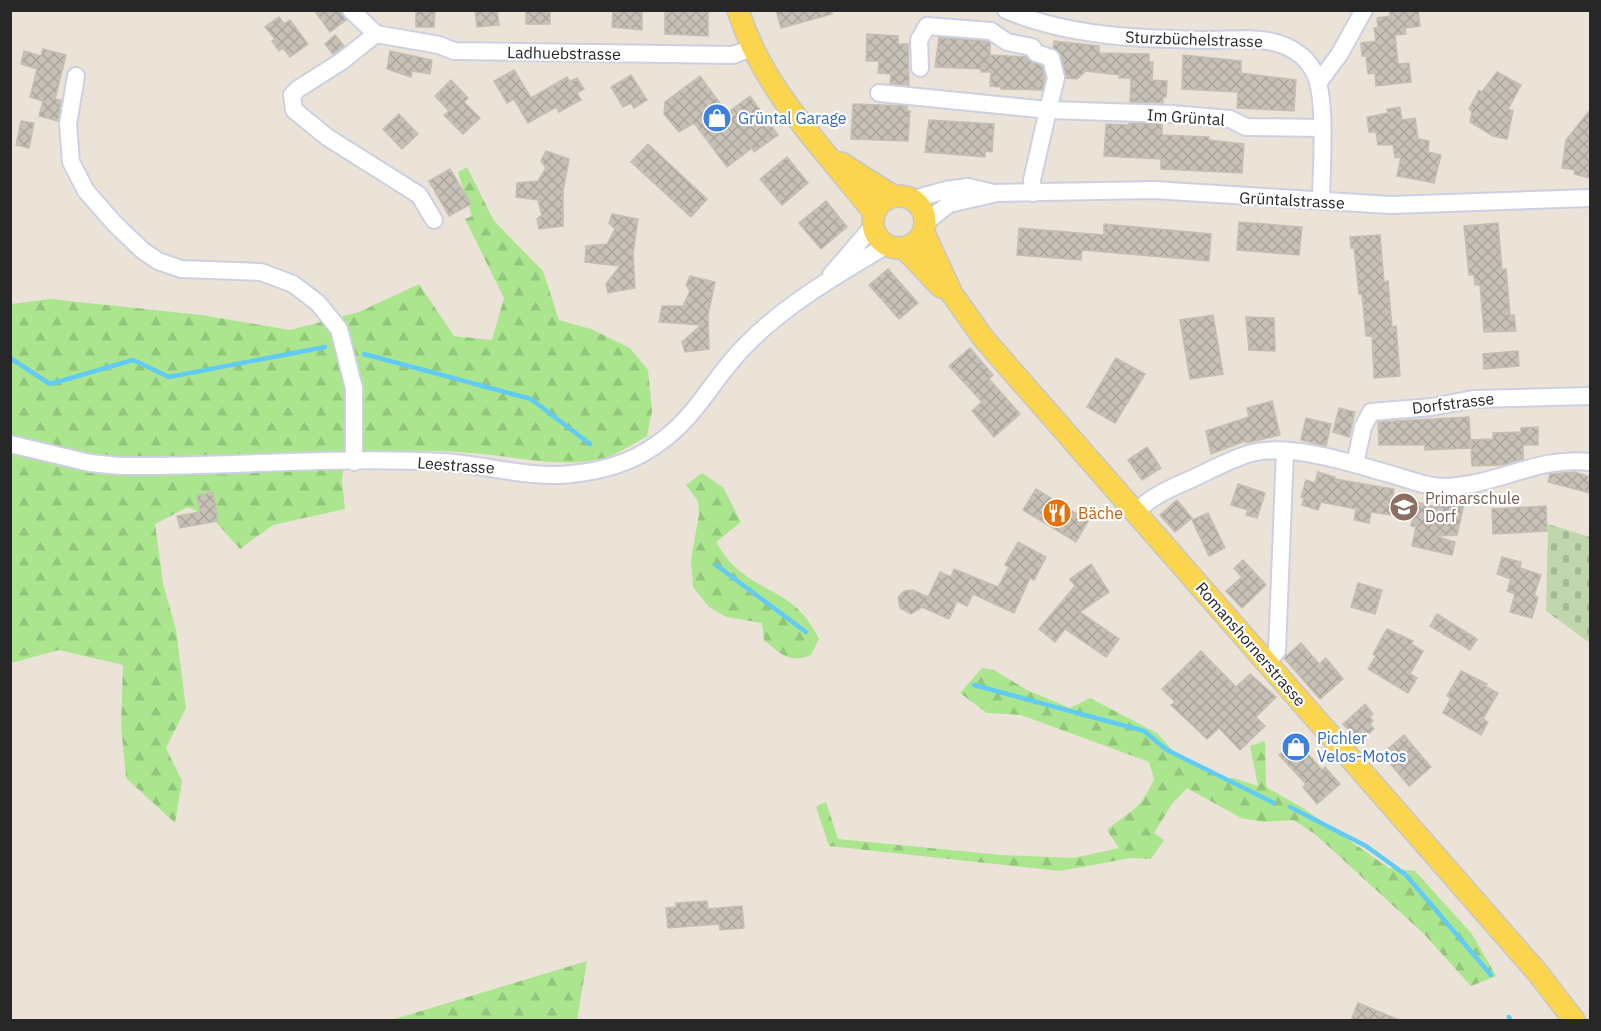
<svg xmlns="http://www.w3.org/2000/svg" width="1601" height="1031" viewBox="0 0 1601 1031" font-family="'IBM Plex Sans',sans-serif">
  <defs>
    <pattern id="forest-firs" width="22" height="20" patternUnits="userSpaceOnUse" patternTransform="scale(1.5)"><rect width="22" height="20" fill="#abe68f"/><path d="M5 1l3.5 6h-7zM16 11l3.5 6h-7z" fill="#93c57b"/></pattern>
    <pattern id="cemetery-stones" width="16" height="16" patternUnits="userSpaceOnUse" patternTransform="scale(1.5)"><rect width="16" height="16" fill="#c0d6ad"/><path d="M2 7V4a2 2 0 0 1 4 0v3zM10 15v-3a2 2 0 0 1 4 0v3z" fill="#a5b895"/></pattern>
    <pattern id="building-cross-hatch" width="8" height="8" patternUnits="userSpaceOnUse" patternTransform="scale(1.5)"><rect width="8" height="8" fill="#c6c0b7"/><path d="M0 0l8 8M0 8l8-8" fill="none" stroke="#aaa59d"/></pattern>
  </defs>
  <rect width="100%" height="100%" fill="#ebe3d7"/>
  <g fill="url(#forest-firs)">
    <path d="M467,167L494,221L543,271L559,320L591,329L630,348L648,370L652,411L647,436C635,443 623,451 610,456C568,470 525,458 483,454C437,449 391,451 345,453L342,481L345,509L273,525L240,549L214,520L188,507L155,524L163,583L176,630L186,708L166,748L182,781L175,823L126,778L121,724L123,665L59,650L11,663V304L50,299L202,315L290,330L359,312L419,284L454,336L492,340L504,298L465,219L472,216L458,172Z"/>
    <path d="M702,473L723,487L741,522L716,542C720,548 724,555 729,561C762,596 794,588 819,639L811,655C790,664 780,654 764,640L762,623L726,617L709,607L693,587L691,559L699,515L698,501L686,485Z"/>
    <path d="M982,668L994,670L1027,690L1070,708L1090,698L1157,733L1173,751L1201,768L1220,778H1234L1258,786L1250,746L1265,741L1266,787L1303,808L1389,868L1415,871L1472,934L1496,976L1471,986L1424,934L1315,834L1293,820L1264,822L1241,818L1187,788L1172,804L1154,833L1164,840L1151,859L1131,858L1060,871L829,846L816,807L826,802L838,839L1002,855L1074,858L1119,848L1107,830C1132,809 1139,812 1154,779L1149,762L1021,715L987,713L960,693Z"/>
    <polygon points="587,961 577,1020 391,1020"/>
  </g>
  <polygon fill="url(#cemetery-stones)" points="1548,524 1590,537 1590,643 1546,611"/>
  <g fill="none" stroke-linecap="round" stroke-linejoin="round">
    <g stroke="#61cbf6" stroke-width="4.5">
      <polyline points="364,354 531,399 590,444"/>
      <polyline points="10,358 50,384 133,360 169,377 325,347"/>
      <polyline points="716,565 806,632"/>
      <polyline points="974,685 1144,731 1167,750 1274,803"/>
      <polyline points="1290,807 1366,846 1406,875 1491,975"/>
      <polyline points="1509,1017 1510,1020"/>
    </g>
  </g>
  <g fill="url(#building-cross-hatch)" stroke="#c6bfb1" stroke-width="1.5">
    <polygon points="314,10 341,10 346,20 330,32"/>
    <polygon points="416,10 435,10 434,27 416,27"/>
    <polygon points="475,10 497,10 499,25 477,27"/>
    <rect x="526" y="10" width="24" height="14"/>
    <polygon points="613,10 642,10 642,30 612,27"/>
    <polygon points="665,10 708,10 708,36 665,34"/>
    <polygon points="776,10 832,10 832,14 781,28"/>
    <polygon points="1390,10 1418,10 1420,26 1405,28 1406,34 1395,35 1398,64 1409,63 1411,82 1376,86 1375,73 1368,74 1366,56 1362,56 1361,43 1376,41 1374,28 1378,28 1377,18 1390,16"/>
    <polygon points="279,17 284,24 290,20 308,44 290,57 283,48 279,51 272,41 275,39 265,27"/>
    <polygon points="867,34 898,36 898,44 908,44 909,85 890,84 891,74 878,73 879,61 866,61"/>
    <polygon points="335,35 344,46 333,54 325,44"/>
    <polygon points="939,37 987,41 990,43 990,55 1026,57 1042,66 1045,78 1042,90 1001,89 1001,87 990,86 991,72 981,72 981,69 935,67"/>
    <polygon points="1054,41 1099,46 1099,53 1149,54 1149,62 1153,62 1152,80 1167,81 1166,97 1163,97 1163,103 1130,102 1131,78 1119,78 1120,75 1086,71 1077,79 1066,78 1061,55 1053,48"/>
    <polygon points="43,49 66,55 55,99 61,100 58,121 39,116 43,101 30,97 37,69 21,64 24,51 41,56"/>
    <polygon points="390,51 432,60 430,74 412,71 411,77 387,69"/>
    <polygon points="1183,55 1241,61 1241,73 1296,80 1294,111 1237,108 1238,92 1182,89"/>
    <polygon points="514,70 531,98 567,77 570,82 577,78 584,89 577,93 581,100 559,112 556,107 528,123 514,99 507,103 494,81"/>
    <polygon points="1497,72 1521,85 1508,109 1513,111 1507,139 1493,136 1470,122 1472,112 1469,109 1479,90 1482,92"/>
    <polygon points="631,75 647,100 634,108 631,103 623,107 611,87"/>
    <polygon points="700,76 727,113 750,96 778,135 754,152 752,148 727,167 694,123 679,132 664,114 665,102"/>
    <polygon points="451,80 468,98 464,102 480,118 463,134 444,115 449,111 435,96"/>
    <polygon points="853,104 907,106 907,111 910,111 908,141 851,139"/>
    <polygon points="1400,107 1402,120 1415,118 1418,139 1429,141 1428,152 1441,155 1434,183 1397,176 1401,157 1395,158 1393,145 1378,145 1376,132 1369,132 1367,117 1388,113 1387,109"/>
    <polygon points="1590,110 1590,178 1574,174 1575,170 1562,168 1566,140"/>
    <polygon points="399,114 418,134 402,149 383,129"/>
    <polygon points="929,120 994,124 992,152 985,151 985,157 925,152"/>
    <polygon points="21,121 34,123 29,148 16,145"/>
    <polygon points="1129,123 1162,124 1162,135 1209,137 1209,140 1244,144 1242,173 1161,169 1161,159 1104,156 1106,124 1129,125"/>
    <polygon points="648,144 707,199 691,217 631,162"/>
    <polygon points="546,151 569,159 563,191 563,226 539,229 537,219 542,215 538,200 516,197 517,183 538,181 546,168 541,161"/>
    <polygon points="787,157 808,183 782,205 760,179"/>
    <polygon points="450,169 471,204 449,216 429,181"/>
    <polygon points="826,201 847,227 821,249 799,223"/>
    <polygon points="612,214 638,219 633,253 635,288 608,293 606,284 620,266 585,262 586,246 607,244 615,229 609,223"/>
    <polygon points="1239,222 1302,227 1299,255 1237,250"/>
    <polygon points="1498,223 1502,270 1506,269 1510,315 1514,315 1516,331 1484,332 1480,285 1475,285 1474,275 1469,275 1464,226"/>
    <polygon points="1104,224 1211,234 1209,261 1082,250 1081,260 1017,255 1019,228 1104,235"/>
    <polygon points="1380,235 1384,282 1388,281 1392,327 1396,326 1400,376 1374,378 1372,336 1366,336 1362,294 1359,294 1354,248 1351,248 1350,237"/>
    <polygon points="888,269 918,303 899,319 869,285"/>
    <polygon points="690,276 715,282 708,315 709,349 685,352 682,342 701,325 659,322 662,306 683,306 690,291 686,285"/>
    <polygon points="1213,315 1223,374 1190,379 1180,320"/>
    <polygon points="1246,317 1274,318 1275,351 1249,350"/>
    <polygon points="970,348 993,375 989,379 1020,414 994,437 972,411 982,402 949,366"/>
    <polygon points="1518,351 1519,366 1484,369 1483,354"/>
    <polygon points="1116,358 1145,374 1115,423 1087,407"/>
    <polygon points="1272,401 1280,435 1246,443 1245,441 1211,454 1206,431 1249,417 1247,408"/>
    <polygon points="1339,408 1355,412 1349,437 1333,432"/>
    <polygon points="1469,417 1471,448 1425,450 1425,445 1379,445 1378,422"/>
    <polygon points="1306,418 1331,424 1326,446 1301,440"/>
    <polygon points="1538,427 1538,445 1523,445 1523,459 1502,465 1472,466 1471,440 1493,439 1493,433 1521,432 1521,428"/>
    <polygon points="1147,447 1161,468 1142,480 1128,460"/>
    <polygon points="1318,472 1335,477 1335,479 1394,489 1390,515 1371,512 1369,523 1354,520 1356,509 1321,502 1318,510 1302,505 1304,498 1301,497 1306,480 1315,483"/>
    <polygon points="1575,472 1590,477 1590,493 1548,482 1550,474"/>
    <polygon points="1238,484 1265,493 1257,518 1246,515 1248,510 1231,505"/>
    <polygon points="1036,489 1088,521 1076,542 1023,510"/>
    <polygon points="213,492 218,521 180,528 177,516 200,512 197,496"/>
    <polygon points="1437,499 1464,504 1457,535 1435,536 1455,542 1452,555 1412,546 1416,527 1411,526 1416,502 1436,507"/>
    <polygon points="1177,500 1192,518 1175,532 1160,515"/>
    <polygon points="1546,506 1547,531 1493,534 1492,509"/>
    <polygon points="1208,513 1225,548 1209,556 1192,520"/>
    <polygon points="1018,542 1046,557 1034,580 1030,578 1014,613 973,594 967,606 957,601 949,619 922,607 911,614 900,608 898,597 904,591 913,590 928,597 940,572 951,577 954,569 998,587 1009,567 1005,565"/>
    <polygon points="1502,557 1521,562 1520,568 1541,575 1534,596 1538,597 1532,618 1510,612 1515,594 1507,591 1511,579 1497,574"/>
    <polygon points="1243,560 1266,585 1242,608 1226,591 1242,577 1234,568"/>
    <polygon points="1091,564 1109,592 1080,612 1119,639 1106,657 1065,629 1055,642 1039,629 1075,586 1070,579"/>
    <polygon points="1358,583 1382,590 1375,614 1351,607"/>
    <polygon points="1437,614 1477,639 1470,650 1430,626"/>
    <polygon points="1387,629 1413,641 1411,644 1423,651 1410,674 1417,678 1408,693 1368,669 1376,656 1373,654"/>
    <polygon points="1301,643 1319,664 1326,658 1343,679 1320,699 1284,658"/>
    <polygon points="1201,651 1236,687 1250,674 1276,697 1256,717 1265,726 1240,750 1219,728 1207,739 1171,705 1175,702 1162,689"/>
    <polygon points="1461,671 1487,684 1485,686 1498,693 1483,719 1488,722 1481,735 1443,713 1451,698 1447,696"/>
    <polygon points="1365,704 1373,714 1370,717 1373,721 1370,724 1374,729 1359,742 1343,724"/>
    <polygon points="1404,735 1431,767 1409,786 1382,754"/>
    <polygon points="1296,740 1322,770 1325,767 1340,784 1317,804 1303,787 1306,784 1279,755"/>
    <polygon points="707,901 708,909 742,906 744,928 720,930 719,924 668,928 666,908 676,907 676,903"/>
    <polygon points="1358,1003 1399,1020 1351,1020"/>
  </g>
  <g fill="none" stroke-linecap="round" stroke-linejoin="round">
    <g stroke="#ccd0e2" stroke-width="20">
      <g id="minor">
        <polyline points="351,10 376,34 439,45 454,51 733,55 752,48"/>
        <path d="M1006,10C1069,37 1142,39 1209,40C1230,40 1252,37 1273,42C1289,46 1305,55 1313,70C1328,94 1321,171 1321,201"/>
        <polyline points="376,34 342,61 298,89 292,95 294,110 327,137 419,195 434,220"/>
        <polyline points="920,68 919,40 927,26 991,31 1007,42 1032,47 1036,53 1051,58 1056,78 1048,110 1172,114 1230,119 1246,127 1322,128"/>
        <polyline points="76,76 68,124 71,162 86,191 114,223 142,250 158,261 181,269 261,272 293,284 318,303 339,329 354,388 354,462"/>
        <polyline points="1318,83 1339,55 1364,10"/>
        <polyline points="879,93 1048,110 1032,180 1033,193"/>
        <polyline points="914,199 946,190 968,187 994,193 1154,190 1390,205 1590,198"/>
        <polyline points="926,222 949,204 993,194"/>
        <polyline points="831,275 873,226"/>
        <path d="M10,444L90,463L120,466C227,467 335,456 442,462C484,464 529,479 572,474C600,471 630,463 653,447C698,418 711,379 747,344C787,303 839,274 887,245"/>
        <polyline points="1355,464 1363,427 1371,412 1432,407 1473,399 1590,396"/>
        <path d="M1136,513C1150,495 1177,486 1198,476C1214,468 1230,460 1248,454C1286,442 1348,462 1386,473C1406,478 1428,488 1448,487C1500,484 1539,456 1590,462"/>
        <polyline points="1267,663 1277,651 1285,451"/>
      </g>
    </g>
    <g stroke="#c7c7c7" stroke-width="24">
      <g id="major">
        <path d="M738,10C763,91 824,148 874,213"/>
        <polyline points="841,163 893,196"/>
        <circle cx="899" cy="222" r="26"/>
        <polyline points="924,233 952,294 984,339 1537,972 1574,1020"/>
        <polyline points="904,248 941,287"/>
      </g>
    </g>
    <use href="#minor" stroke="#fff" stroke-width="16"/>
    <use href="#major" stroke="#fad54d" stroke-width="21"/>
  </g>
  <defs>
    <g id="shop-disc" transform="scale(1.5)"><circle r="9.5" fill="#3f7fe0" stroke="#fff"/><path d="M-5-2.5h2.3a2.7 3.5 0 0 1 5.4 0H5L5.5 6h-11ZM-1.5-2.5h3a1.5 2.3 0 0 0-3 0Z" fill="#fff"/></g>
    <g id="school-disc" transform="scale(1.5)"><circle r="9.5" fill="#8d6e63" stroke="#fff"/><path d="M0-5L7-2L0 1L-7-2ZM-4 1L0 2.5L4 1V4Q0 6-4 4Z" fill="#fff"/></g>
    <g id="restaurant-disc" transform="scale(1.5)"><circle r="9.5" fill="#e8710a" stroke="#fff"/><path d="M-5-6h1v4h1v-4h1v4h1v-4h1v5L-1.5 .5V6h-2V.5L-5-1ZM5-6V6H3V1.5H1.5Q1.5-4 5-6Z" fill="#fff"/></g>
  </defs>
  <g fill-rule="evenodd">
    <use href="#shop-disc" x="717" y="118"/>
    <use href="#school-disc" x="1404" y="507"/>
    <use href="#restaurant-disc" x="1057" y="513"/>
    <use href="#shop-disc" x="1296" y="747"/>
  </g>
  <g text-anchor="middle" stroke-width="4.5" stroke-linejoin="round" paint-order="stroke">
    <g font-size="16" fill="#272727" stroke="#fff">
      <text transform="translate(1194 39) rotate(2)" y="6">Sturzbüchelstrasse</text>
      <text transform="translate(564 53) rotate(1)" y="6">Ladhuebstrasse</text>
      <text transform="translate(1186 117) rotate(4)" y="6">Im Grüntal</text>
      <text transform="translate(1292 200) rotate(3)" y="6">Grüntalstrasse</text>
      <text transform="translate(1453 403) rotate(-7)" y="6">Dorfstrasse</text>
      <text transform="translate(456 465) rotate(4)" y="6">Leestrasse</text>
      <text transform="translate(1251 644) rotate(49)" y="6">Romanshornerstrasse</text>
    </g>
    <g font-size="16" fill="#366cbe" stroke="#fff" text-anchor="start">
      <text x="738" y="124">Grüntal Garage</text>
      <text x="1317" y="744">Pichler<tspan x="1317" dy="18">Velos-Motos</tspan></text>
    </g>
    <g font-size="16" fill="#785e54" stroke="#fff" text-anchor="start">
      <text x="1425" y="504">Primarschule<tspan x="1425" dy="18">Dorf</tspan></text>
    </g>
    <g font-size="16" fill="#c56008" stroke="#fff" text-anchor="start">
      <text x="1078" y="519">Bäche</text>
    </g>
  </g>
  <rect width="1601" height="1031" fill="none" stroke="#272727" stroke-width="24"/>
</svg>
